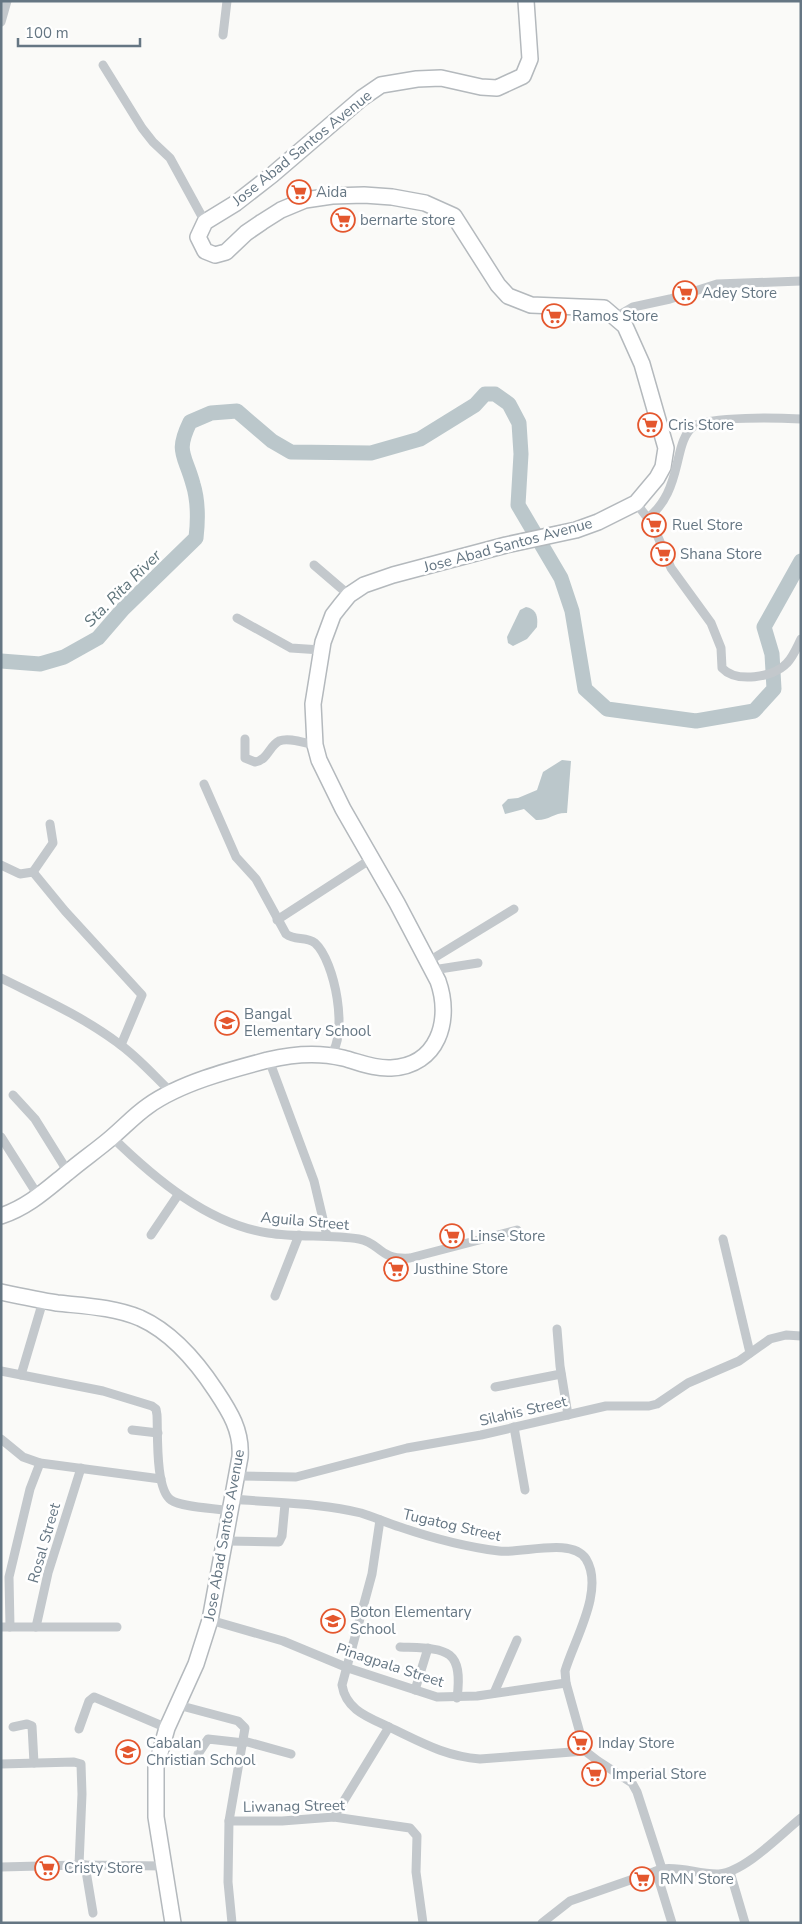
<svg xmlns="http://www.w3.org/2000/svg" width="802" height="1924" viewBox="0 0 802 1924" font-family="'Nunito Sans',sans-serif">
  <rect width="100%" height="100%" fill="#fafaf8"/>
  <g fill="#bbc7cb">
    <path d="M526,607C537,609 538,617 537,627L527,639L513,646L508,643L507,637L520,610Z"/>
    <path d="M562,760L571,761L567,813C555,812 548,821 536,820L524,809L505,814L502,805L508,799L518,798L537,790L543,772Z"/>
  </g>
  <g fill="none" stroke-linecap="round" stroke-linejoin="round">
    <path stroke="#bbc7cb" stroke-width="15" d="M1,661L40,664L64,657L98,638L123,609L196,538C198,521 198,500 193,484C185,454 175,453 190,422L211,413L237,411L272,441L291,452L371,453L420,439L475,405L485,394H495L509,404L519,423L521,454L518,505L561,578L572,611L585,689L607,709L696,721L754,711L774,689L772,654L764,627L801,561"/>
    <g stroke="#b4b9bd" stroke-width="18">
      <g id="trunk">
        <path d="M1,1216C28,1207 46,1190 67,1173C81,1161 97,1150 111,1138C124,1127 135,1115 148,1106C180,1083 230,1070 268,1060C293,1054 318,1052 343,1058C359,1062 374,1069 391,1068C438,1066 452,1020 438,981L397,903L343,809L319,760L315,745L313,704L323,642L333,615L340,606L349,595L364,585L393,575L506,545L576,530L598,522L636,503L657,478L663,467L666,448L642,364L625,326L604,308L531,305L508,296L498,285L454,216L425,203L392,197L364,195L332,196L305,200L281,210L262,222L246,233L226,252L215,255L205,251L198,237L205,222L236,203L272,175L362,98L381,85L417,79L441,78L481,87L497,88L523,76L530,59L526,1"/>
        <path d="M1,1292C20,1296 39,1300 57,1303C85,1306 114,1307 140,1318C171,1332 197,1362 216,1391C230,1412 242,1431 240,1457L210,1620L196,1664L167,1728L156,1767V1817L173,1923"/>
      </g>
    </g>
    <g stroke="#c3c8cc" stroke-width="9">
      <polyline points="1,22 7,1"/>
      <polyline points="223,35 227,1"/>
      <polyline points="103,65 142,128 153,142 170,158 205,222"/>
      <polyline points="616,317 633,307 670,299 717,284 801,281"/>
      <path d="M636,503L653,525L671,568L711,623L721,648L722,668C736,683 773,678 787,663C793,657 797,647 801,639"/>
      <path d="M649,517C666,503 672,485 677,464C680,452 683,433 694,426C711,416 779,418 801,419"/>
      <polyline points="314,565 349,595"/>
      <polyline points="237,618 291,648 321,650"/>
      <path d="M245,739V758L255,762C268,760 269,746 279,741C289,737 304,743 315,745"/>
      <path d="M204,784L236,857L256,879L286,934C295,941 306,936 315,943C335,961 349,1035 330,1056"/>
      <polyline points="1,865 20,874 33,872 65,911 142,995 121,1045"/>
      <polyline points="33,872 53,843 50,824"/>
      <polyline points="277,920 371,859"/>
      <polyline points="429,961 514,909"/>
      <polyline points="433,970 478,963"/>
      <path d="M1,978C41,998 82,1016 118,1043C138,1057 154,1076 172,1093"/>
      <polyline points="269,1060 314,1181 327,1236"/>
      <polyline points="13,1095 35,1119 68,1172"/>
      <polyline points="1,1137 39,1197"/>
      <path d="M112,1137C154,1178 208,1224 268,1233C298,1238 329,1234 359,1239C381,1243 378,1260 410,1258L517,1230"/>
      <polyline points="151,1235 178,1195"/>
      <polyline points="723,1239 750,1353"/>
      <polyline points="275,1296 299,1235"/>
      <polyline points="557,1329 560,1366 568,1415"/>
      <path d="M1,1371L103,1391L152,1406L156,1409L157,1415C158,1433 155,1489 171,1500C183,1508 217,1508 232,1511"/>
      <polyline points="21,1375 43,1301"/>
      <polyline points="495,1387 561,1374"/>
      <polyline points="514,1427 525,1490"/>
      <polyline points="132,1430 158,1433"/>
      <polyline points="1,1439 23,1457 40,1463 161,1479"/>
      <polyline points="237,1476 296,1477 407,1448 481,1435 606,1406 649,1406 657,1404 688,1383 739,1361 770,1339 786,1335 801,1336"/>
      <path d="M233,1499C275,1503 320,1503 361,1513C374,1517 387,1523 400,1527C432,1538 466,1547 499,1551C522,1554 572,1537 586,1559C605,1590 574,1640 565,1671L566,1683L585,1751L598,1761L632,1783L637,1792L662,1869"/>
      <path d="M380,1520L372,1574L342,1685C346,1710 368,1717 389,1727"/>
      <polyline points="226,1541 279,1542 282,1536 285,1504"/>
      <polyline points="210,1620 283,1641 348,1668 437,1697 477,1696 566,1683"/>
      <polyline points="1,1627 117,1627"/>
      <polyline points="10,1627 9,1577 30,1489 40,1463"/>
      <polyline points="36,1627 48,1573 81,1468"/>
      <path d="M400,1647C444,1649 464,1646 457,1698"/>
      <polyline points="415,1690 428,1648"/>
      <polyline points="494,1693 517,1640"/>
      <polyline points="178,1705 238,1721 245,1728 229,1821 228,1882 232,1923"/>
      <polyline points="13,1727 27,1724 32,1726 34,1763"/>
      <polyline points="79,1729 89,1701 94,1697 167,1728"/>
      <polyline points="244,1741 291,1754"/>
      <polyline points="198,1754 208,1739 244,1743"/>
      <polyline points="1,1764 74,1762 81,1764 82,1794 79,1865"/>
      <path d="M334,1817L389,1727C421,1742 444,1756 480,1759L585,1751"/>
      <polyline points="229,1821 282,1821 334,1817 410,1828 417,1836 416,1872 423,1923"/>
      <polyline points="85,1865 93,1913"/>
      <polyline points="1,1867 79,1865 164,1866"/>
      <polyline points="656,1871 672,1923"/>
      <polyline points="730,1872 745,1923"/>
      <path d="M542,1923L570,1901L662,1869C681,1866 700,1875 719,1874C745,1872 781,1834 801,1818"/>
    </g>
    <use href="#trunk" stroke="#fff" stroke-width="15"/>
  </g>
  <defs>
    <g id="supermarket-ring" transform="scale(1.25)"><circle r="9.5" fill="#fff" stroke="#e4572e" stroke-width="1.5"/><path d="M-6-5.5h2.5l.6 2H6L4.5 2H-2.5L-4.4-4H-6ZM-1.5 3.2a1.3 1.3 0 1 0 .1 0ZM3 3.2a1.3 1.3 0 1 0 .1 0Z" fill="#e4572e"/></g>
    <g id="school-ring" transform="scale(1.25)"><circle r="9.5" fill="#fff" stroke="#e4572e" stroke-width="1.5"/><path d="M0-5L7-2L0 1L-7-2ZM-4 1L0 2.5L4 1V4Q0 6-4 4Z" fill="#e4572e"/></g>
  </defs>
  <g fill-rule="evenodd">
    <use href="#supermarket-ring" x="299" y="192"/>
    <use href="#supermarket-ring" x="343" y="220"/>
    <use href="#supermarket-ring" x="685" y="293"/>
    <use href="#supermarket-ring" x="554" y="316"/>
    <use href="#supermarket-ring" x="650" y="425"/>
    <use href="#supermarket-ring" x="654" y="525"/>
    <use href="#supermarket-ring" x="663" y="554"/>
    <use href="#school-ring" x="227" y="1023"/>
    <use href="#supermarket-ring" x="452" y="1236"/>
    <use href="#supermarket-ring" x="396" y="1269"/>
    <use href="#school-ring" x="333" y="1621"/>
    <use href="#supermarket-ring" x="580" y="1743"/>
    <use href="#school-ring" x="128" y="1752"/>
    <use href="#supermarket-ring" x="594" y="1774"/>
    <use href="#supermarket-ring" x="47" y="1868"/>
    <use href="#supermarket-ring" x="642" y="1879"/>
  </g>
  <g text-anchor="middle" stroke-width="5" stroke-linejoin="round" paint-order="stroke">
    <g font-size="15" fill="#657683" stroke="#fff">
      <text transform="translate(302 148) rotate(-39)" y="5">Jose Abad Santos Avenue</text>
      <text transform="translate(508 545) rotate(-15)" y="5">Jose Abad Santos Avenue</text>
      <text transform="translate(305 1221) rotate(5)" y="5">Aguila Street</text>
      <text transform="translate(523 1411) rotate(-13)" y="5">Silahis Street</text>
      <text transform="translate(452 1525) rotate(13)" y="5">Tugatog Street</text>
      <text transform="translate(224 1535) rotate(-80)" y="5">Jose Abad Santos Avenue</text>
      <text transform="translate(44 1543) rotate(-74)" y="5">Rosal Street</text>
      <text transform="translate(390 1665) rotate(18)" y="5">Pinagpala Street</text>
      <text transform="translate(294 1806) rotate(-1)" y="5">Liwanag Street</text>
    </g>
    <g font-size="15" fill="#657683" stroke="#fff" text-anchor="start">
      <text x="316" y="197">Aida</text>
      <text x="360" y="225">bernarte store</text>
      <text x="702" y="298">Adey Store</text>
      <text x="572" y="321">Ramos Store</text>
      <text x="668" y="430">Cris Store</text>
      <text x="672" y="530">Ruel Store</text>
      <text x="680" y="559">Shana Store</text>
      <text x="244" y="1019">Bangal<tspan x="244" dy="17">Elementary School</tspan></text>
      <text x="470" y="1241">Linse Store</text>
      <text x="414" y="1274">Justhine Store</text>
      <text x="350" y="1617">Boton Elementary<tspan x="350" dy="17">School</tspan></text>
      <text x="146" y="1748">Cabalan<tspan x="146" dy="17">Christian School</tspan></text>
      <text x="598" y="1748">Inday Store</text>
      <text x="612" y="1779">Imperial Store</text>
      <text x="64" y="1873">Cristy Store</text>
      <text x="660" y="1884">RMN Store</text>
    </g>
    <g font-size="16" font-style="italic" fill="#60757c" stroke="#fff">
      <text transform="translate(122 588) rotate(-45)" y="6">Sta. Rita River</text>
    </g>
  </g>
  <rect width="802" height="1924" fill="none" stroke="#657683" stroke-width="5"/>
  <path d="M18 38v8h122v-8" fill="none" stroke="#657683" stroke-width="2.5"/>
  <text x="25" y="38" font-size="15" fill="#657683" stroke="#ffffff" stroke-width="4" paint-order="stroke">100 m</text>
</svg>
